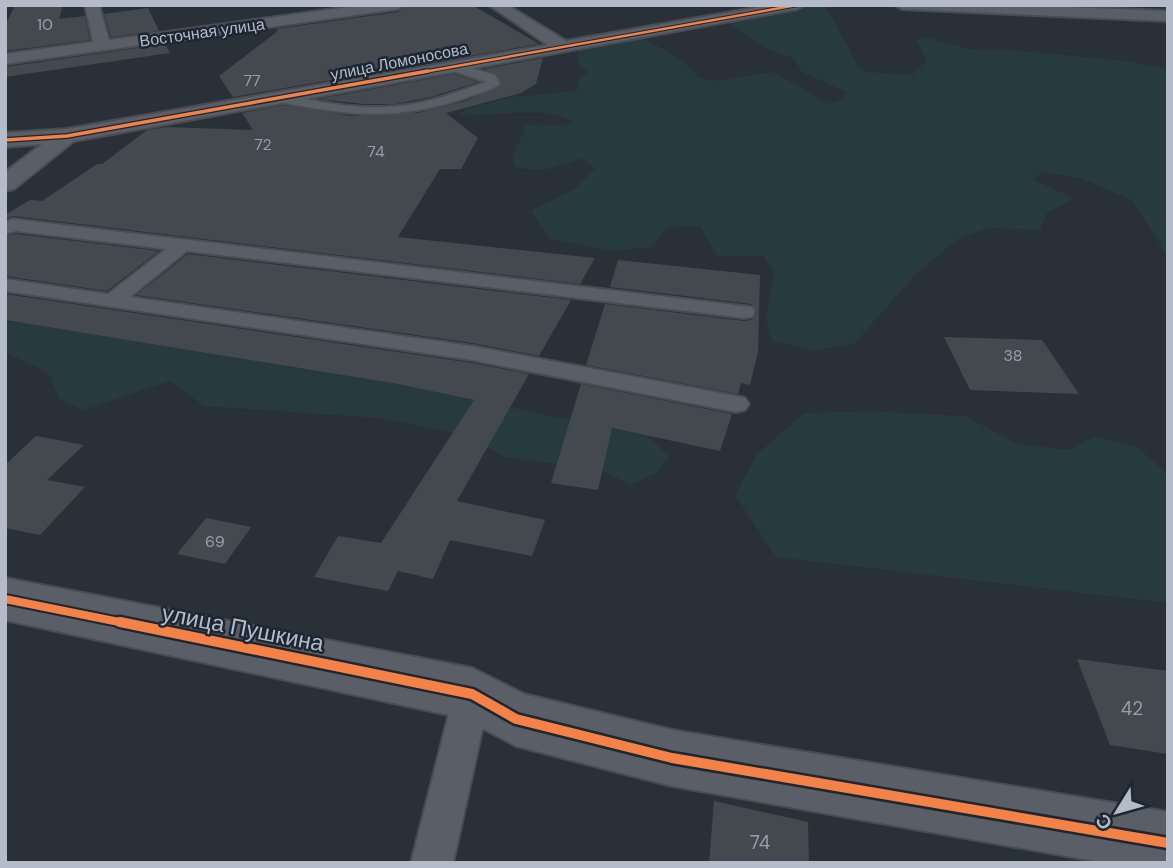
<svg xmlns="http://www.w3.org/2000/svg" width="1173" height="868" viewBox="0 0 1173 868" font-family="'DM Sans',sans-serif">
  <rect width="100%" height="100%" fill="#2a3038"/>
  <g fill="#273a3e">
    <path d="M812,5L826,7L859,67L867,72L912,75L927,60L916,40L929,38L974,50H1011L1128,61L1168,69V257L1132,200L1080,178L1041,172L1033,180L1075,198L1047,213L1040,230L989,228L958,239L917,273L855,343L814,351L772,341L766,319L774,273L763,256H717L700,226L667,228L652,247L611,251L551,239L531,211L575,189L595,169L582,158L545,170L516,168L512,159L526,125C542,123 557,127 573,123C550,103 490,118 460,115L464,110L511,97L577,91L578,82L588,72L578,64L579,49L585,46L639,36L681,59L698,77L714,81L773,72L829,104L842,99L846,92L802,72L794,59L763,47L725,20Z"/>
    <polygon points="11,321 398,384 648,436 669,457 658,472 630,485 602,470 504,457 465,435 380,418 204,406 170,381 84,410 60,400 48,373 5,352 5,325"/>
    <polygon points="868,411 965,416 1017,444 1070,450 1095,436 1138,447 1168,475 1168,603 776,557 735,495 757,454 804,413"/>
  </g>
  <g fill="#444950">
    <polygon points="35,5 63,5 59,19 85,16 90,40 5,51 5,26 14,7"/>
    <polygon points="408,5 472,5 539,44 233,97 219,76 278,31 276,29 398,12"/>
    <polygon points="148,8 159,31 111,37 104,14"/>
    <polygon points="165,44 170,53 5,77 5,67"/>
    <polygon points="543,58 536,84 521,93 446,113 478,138 461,169 440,169 398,237 595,258 580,284 13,216 5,219 5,215 30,200 42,201 97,164 102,164 147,130 167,127 253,130 242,113 284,105 351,116 418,113 466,101 501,86 497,74 484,69"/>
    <polygon points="454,74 478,82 431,97 396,104 363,104 319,99"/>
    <polygon points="16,234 159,251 107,291 5,276 5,236"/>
    <polygon points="188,254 571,300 539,356 472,343 136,295"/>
    <polygon points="618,260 760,275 758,352 750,385 741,383 738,394 586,365 605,304 744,321 752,320 757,313 752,304 610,287"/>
    <polygon points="5,294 472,363 529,374 457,501 545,520 532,556 450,540 433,579 398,571 388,591 314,577 338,536 381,543 474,400 398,384 5,320"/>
    <polygon points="944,337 1042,340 1079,394 970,390"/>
    <polygon points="581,384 732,414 720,451 612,428 598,490 551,483"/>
    <polygon points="36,436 84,445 47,480 85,487 40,535 5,528 5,465"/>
    <polygon points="206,518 251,527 225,564 177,554"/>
    <polygon points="1077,659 1168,671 1168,754 1110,745"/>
    <polygon points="714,801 808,822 809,863 709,863"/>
  </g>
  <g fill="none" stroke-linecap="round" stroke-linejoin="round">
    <g stroke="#484c53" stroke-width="4">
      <g id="lane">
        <path d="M451,62L495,75L500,84C491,91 476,94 465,98C398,121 348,116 280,102L273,98L280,94C324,103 369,112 413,104C438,100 462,90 486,82L447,69V63Z"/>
        <polygon points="13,219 752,307 755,312 752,317 744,318 187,251 130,297 472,346 736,396 745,398 749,404 745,410 736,412 472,360 5,291 5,279 108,294 166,249 16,231 5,234 5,222"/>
        <polygon points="472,676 485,682 490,694 453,863 411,863 454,694 459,682"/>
      </g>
    </g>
    <g stroke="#484c53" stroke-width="4">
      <g id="street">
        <polygon points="85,5 99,5 109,40 363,5 405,5 398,9 5,64 5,54 93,42"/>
        <polygon points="489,5 507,5 566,41 771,5 804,5 797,9 74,141 14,189 5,191 5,172 42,144 5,147 5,133 67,129 548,45"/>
        <polygon points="895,5 1017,5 1168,11 1168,21 902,9"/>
        <polygon points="5,578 472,668 524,694 672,730 1168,812 1168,863 1106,863 672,786 516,746 463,718 5,620"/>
      </g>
    </g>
    <use href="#lane" fill="#5a5e66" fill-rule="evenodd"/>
    <use href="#street" fill="#5a5e66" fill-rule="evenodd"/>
    <g stroke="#1d2633" stroke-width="4.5">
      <polyline id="cycleway-far3" points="418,73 797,5"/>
    </g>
    <g stroke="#1d2633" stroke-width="6">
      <polyline id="cycleway-far2" points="5,140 67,136 428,71"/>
    </g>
    <g stroke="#1d2633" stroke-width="12">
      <polyline id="cycleway-far1" points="5,599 129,624"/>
    </g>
    <g stroke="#1d2633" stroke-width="15">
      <polyline id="cycleway" points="120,622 472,694 516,719 672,758 1168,843"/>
    </g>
    <use href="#cycleway-far3" stroke="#f48246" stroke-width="2.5"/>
    <use href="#cycleway-far2" stroke="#f48246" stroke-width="3.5"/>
    <use href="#cycleway-far1" stroke="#f48246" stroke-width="8"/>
    <use href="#cycleway" stroke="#f48246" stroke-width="10"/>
  </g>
  <g text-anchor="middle" stroke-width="5" stroke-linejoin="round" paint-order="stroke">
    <g font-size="16" fill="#989fab">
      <text x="45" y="30">10</text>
      <text x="252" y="86">77</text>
      <text x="263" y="150">72</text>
      <text x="376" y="157">74</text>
      <text x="1013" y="361">38</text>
      <text x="215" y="547">69</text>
    </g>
    <g font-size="16" fill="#b4bcc9" stroke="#1d2633">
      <text transform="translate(202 32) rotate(-8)" y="6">Восточная улица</text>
      <text transform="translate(399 61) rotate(-11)" y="6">улица Ломоносова</text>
    </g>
    <g font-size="19" fill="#989fab">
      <text x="1132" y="715">42</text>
      <text x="760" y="849">74</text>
    </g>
    <g font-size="23" fill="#b4bcc9" stroke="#1d2633">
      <text transform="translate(243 628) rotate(11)" y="8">улица Пушкина</text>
    </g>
  </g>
  <rect width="1173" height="868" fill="none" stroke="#b4bcc9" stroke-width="14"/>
  <g transform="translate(1117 812) rotate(233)" stroke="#1d2633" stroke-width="5" paint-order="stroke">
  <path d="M0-5L12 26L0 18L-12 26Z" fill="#b4bcc9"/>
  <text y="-10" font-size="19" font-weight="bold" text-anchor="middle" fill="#b4bcc9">С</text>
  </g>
</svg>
